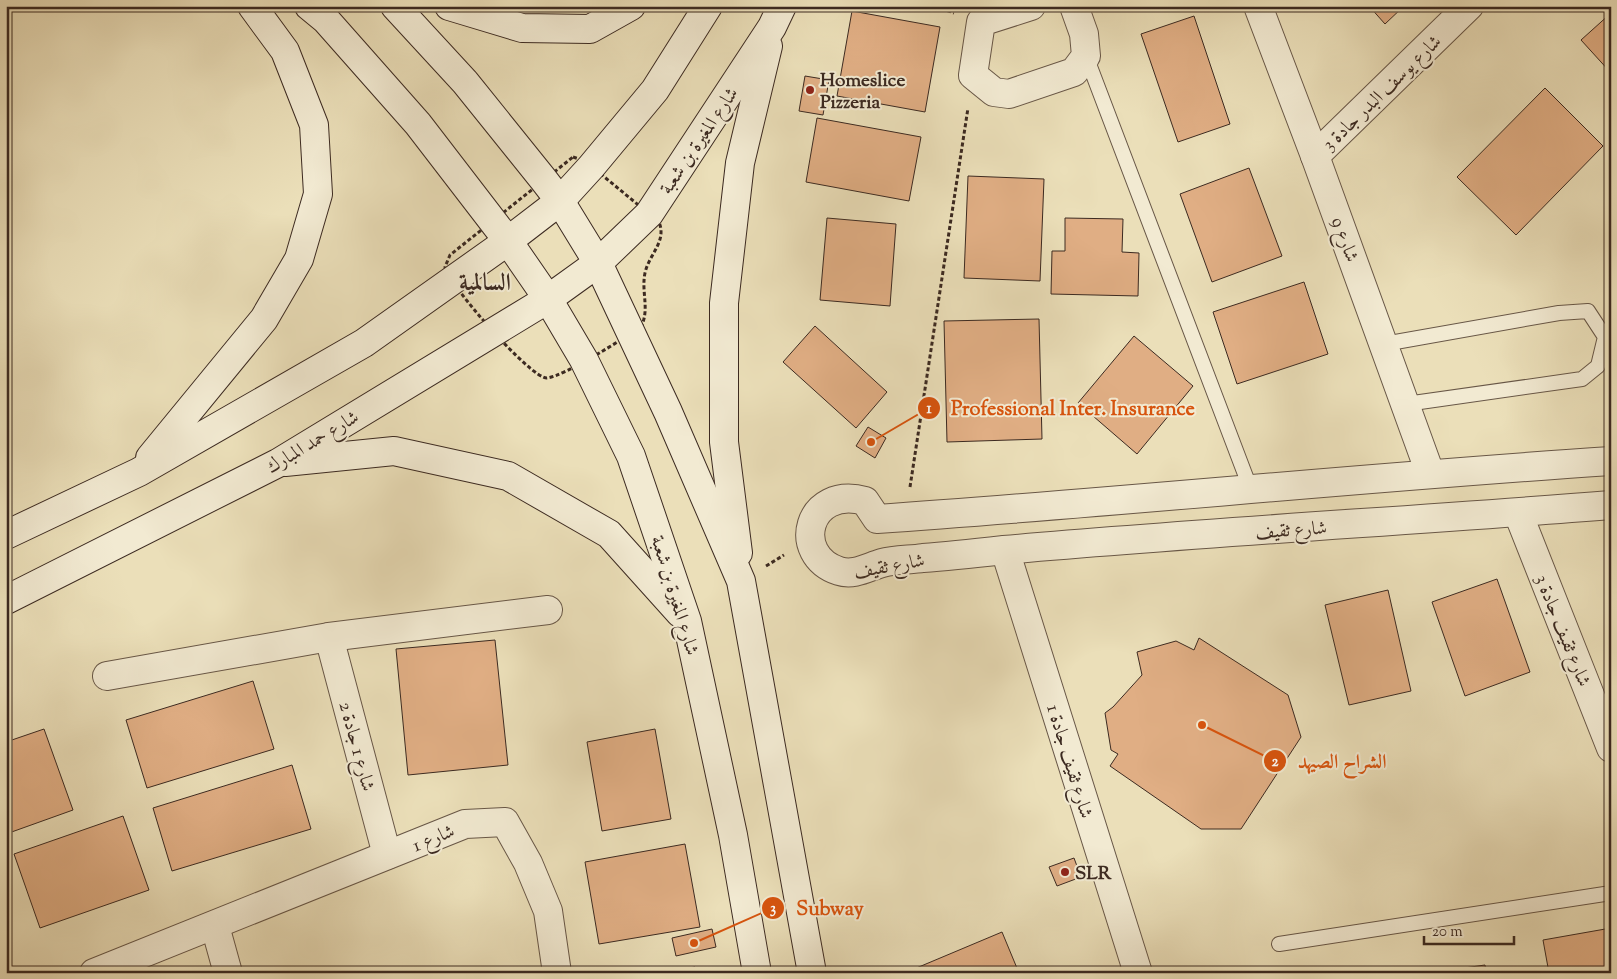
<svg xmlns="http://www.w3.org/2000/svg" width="1617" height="979" viewBox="0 0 1617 979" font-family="'Sorts Mill Goudy',Amiri,serif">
  <rect width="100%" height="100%" fill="#ebdfb9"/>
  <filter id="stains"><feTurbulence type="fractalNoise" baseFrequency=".004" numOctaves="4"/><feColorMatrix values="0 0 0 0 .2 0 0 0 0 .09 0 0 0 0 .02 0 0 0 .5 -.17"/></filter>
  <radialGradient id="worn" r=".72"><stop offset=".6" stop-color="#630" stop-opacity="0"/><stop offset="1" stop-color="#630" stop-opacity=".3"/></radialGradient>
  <g fill="#e0ae84" stroke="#3c2a21">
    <polygon points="1369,6 1404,6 1385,24"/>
    <polygon points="852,11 940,27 925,112 837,96"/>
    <polygon points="1611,13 1611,73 1581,40"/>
    <polygon points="1194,16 1230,124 1178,142 1141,34"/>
    <polygon points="805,76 829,80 823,115 799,111"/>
    <polygon points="1545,88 1603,146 1516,235 1457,177"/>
    <polygon points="817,118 921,137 909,201 806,182"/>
    <polygon points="1249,168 1282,256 1212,282 1180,194"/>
    <polygon points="968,176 1044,179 1040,281 964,278"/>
    <polygon points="827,218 896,224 890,306 820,300"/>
    <polygon points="1065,218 1123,219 1122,252 1139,253 1138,296 1051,294 1052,251 1065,251"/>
    <polygon points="1304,282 1328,354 1237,384 1213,312"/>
    <polygon points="1039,319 1042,439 947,442 944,321"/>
    <polygon points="815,326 887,392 856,428 783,362"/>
    <polygon points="1134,336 1193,386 1137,454 1078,403"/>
    <polygon points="868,427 886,438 875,458 856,446"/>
    <polygon points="1497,579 1530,672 1465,696 1432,602"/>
    <polygon points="1388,590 1411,691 1349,705 1325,605"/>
    <polygon points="1199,638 1288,695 1301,737 1241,829 1201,829 1110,766 1118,754 1111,750 1105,713 1113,707 1142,675 1137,652 1176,641 1194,650"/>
    <polygon points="495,640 508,765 408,775 396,649"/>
    <polygon points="253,681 274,749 147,788 126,720"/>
    <polygon points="44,729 73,810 6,834 6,742"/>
    <polygon points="655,729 671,819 602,831 587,742"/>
    <polygon points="292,765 311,829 172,871 153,808"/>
    <polygon points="123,816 149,890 40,928 14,854"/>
    <polygon points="685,844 700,927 599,944 585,862"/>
    <polygon points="1074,858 1081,877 1057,886 1049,867"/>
    <polygon points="1611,928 1611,973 1549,973 1543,940"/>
    <polygon points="712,929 716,947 676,956 672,938"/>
    <polygon points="1002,932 1019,973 916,973 914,969"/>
    <polygon points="1485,965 1486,973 1429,973"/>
    <polygon points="695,967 696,973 661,973"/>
  </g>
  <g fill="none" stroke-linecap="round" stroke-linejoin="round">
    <g stroke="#685747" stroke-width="16">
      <g id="lane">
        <polyline points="1086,56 1251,490"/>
        <polyline points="1384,344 1559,313 1588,311 1605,337 1598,366 1582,379 1406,404"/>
        <polyline points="1279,944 1611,893"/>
      </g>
    </g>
    <g stroke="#685747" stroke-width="30">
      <g id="street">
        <polyline points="1031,6 981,22 973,75 994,92 1009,94 1074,72 1086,56 1084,34 1074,6"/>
        <polyline points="1258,6 1315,156 1430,473"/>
        <polyline points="1315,156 1469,6"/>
        <path d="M1611,461C1366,477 1122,502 877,519L865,501C807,485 790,555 839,571C854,576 868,567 882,563C895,559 910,560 923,558C950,556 977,553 1004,550C1206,532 1409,521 1611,505"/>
        <polyline points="1518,513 1611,748"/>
        <polyline points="1005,550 1138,973"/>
        <polyline points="329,637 387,855"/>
        <polyline points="107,676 329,637 548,610"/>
        <polyline points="215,926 228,973"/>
        <polyline points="94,973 465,824 505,822 528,863 548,911 557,973"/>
      </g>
    </g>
    <g stroke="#3c2a21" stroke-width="30">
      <g id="secondary">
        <polyline points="309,6 326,20 418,124 508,241 548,299 584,360 631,456 687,621 733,835 757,973"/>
        <polyline points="395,6 465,82 543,179 560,201 598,263 668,412 741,581 812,973"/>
        <polyline points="449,6 522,28 590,29 631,6"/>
        <polyline points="150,458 264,319 299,259 318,194 314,125 285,51 252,6"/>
        <polyline points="285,462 394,451 508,476 609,534 680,613"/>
        <polyline points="6,535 139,472 364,343 508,241 560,201 591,167 655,90 708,6"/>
        <polyline points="738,553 724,442 724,303 740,163 768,46"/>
        <polyline points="6,600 278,463 548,299 598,263 649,214 772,27 782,6"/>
      </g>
    </g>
    <g stroke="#3c2a21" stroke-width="3" stroke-dasharray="4 2.5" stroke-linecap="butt">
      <polyline points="935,6 954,13"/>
      <path d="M573,157L585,161L659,222C667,242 649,254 645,273C641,292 650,309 641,327C624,338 565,376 547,378C531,379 448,284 445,267L450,255Z"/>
      <polyline points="910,487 968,108"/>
      <polyline points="766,566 784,555"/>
    </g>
    <use href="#lane" stroke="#f2ead2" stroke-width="14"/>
    <use href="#street" stroke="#f2ead2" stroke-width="28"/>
    <use href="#secondary" stroke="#f2ead2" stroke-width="28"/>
  </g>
  <g fill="#8f2418" stroke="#f2ead2" stroke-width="2">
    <circle cx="810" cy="90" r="5"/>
    <circle cx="1065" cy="872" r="5"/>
  </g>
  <g text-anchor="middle" stroke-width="4" stroke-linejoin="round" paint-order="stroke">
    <g font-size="19" font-weight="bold" fill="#3c2a21" stroke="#f2ead2" text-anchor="start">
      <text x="820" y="86">Homeslice<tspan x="820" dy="22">Pizzeria</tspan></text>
      <text x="1075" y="879">SLR</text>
    </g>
    <g font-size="19" fill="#3c2a21" stroke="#f2ead2">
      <text transform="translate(1381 92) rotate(-44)" y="7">شارع يوسف البدر جادة 3</text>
      <text transform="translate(698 140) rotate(-56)" y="7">شارع المغيرة بن شعبة</text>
      <text transform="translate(1346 239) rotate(70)" y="7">شارع 9</text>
      <text transform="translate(312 441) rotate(-31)" y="7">شارع حمد المبارك</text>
      <text transform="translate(1291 529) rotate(-4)" y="7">شارع ثقيف</text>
      <text transform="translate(889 565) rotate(-10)" y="7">شارع ثقيف</text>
      <text transform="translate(676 595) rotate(73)" y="7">شارع المغيرة بن شعبة</text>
      <text transform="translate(1564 630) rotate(68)" y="7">شارع ثقيف جادة 3</text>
      <text transform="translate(358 746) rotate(75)" y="7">شارع 1 جادة 2</text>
      <text transform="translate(1071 761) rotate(73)" y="7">شارع ثقيف جادة 1</text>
      <text transform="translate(433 837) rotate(-22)" y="7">شارع 1</text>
    </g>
    <g font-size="24" font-weight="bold" fill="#3c2a21" stroke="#f2ead2">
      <text x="485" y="290">السالمية</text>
    </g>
  </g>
  <path fill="none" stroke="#d7540e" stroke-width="2" d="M871 442L929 408M1202 725L1275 761M694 943L773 908"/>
  <g fill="#d7540e" stroke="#f2ead2" stroke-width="2">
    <circle cx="871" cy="442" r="5"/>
    <circle cx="1202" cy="725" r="5"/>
    <circle cx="694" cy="943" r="5"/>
    <circle cx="929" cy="408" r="12"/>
    <circle cx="1275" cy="761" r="12"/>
    <circle cx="773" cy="908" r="12"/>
  </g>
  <g font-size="15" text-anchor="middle" font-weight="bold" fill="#fff">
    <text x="929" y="413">1</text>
    <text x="1275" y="766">2</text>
    <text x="773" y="913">3</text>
  </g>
  <g font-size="20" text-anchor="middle" font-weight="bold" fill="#d7540e" stroke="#f2ead2" stroke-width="4" stroke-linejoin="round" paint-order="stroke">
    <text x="1073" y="415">Professional Inter. Insurance</text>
    <text x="1342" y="768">الشراح الصيهد</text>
    <text x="830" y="915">Subway</text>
  </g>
  <rect width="1617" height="979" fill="none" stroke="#ebdfb9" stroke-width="25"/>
  <rect x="8" y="8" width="1602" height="964" fill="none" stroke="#3c2a21" stroke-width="2.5"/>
  <rect x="12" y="12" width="1592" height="954" fill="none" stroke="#3c2a21"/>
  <path d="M1424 936v8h90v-8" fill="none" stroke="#3c2a21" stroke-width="2.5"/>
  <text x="1432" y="936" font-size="15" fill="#3c2a21" stroke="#f2ead2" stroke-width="4" paint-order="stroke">20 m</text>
  <rect width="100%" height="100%" filter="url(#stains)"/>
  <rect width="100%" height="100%" fill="url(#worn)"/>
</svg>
